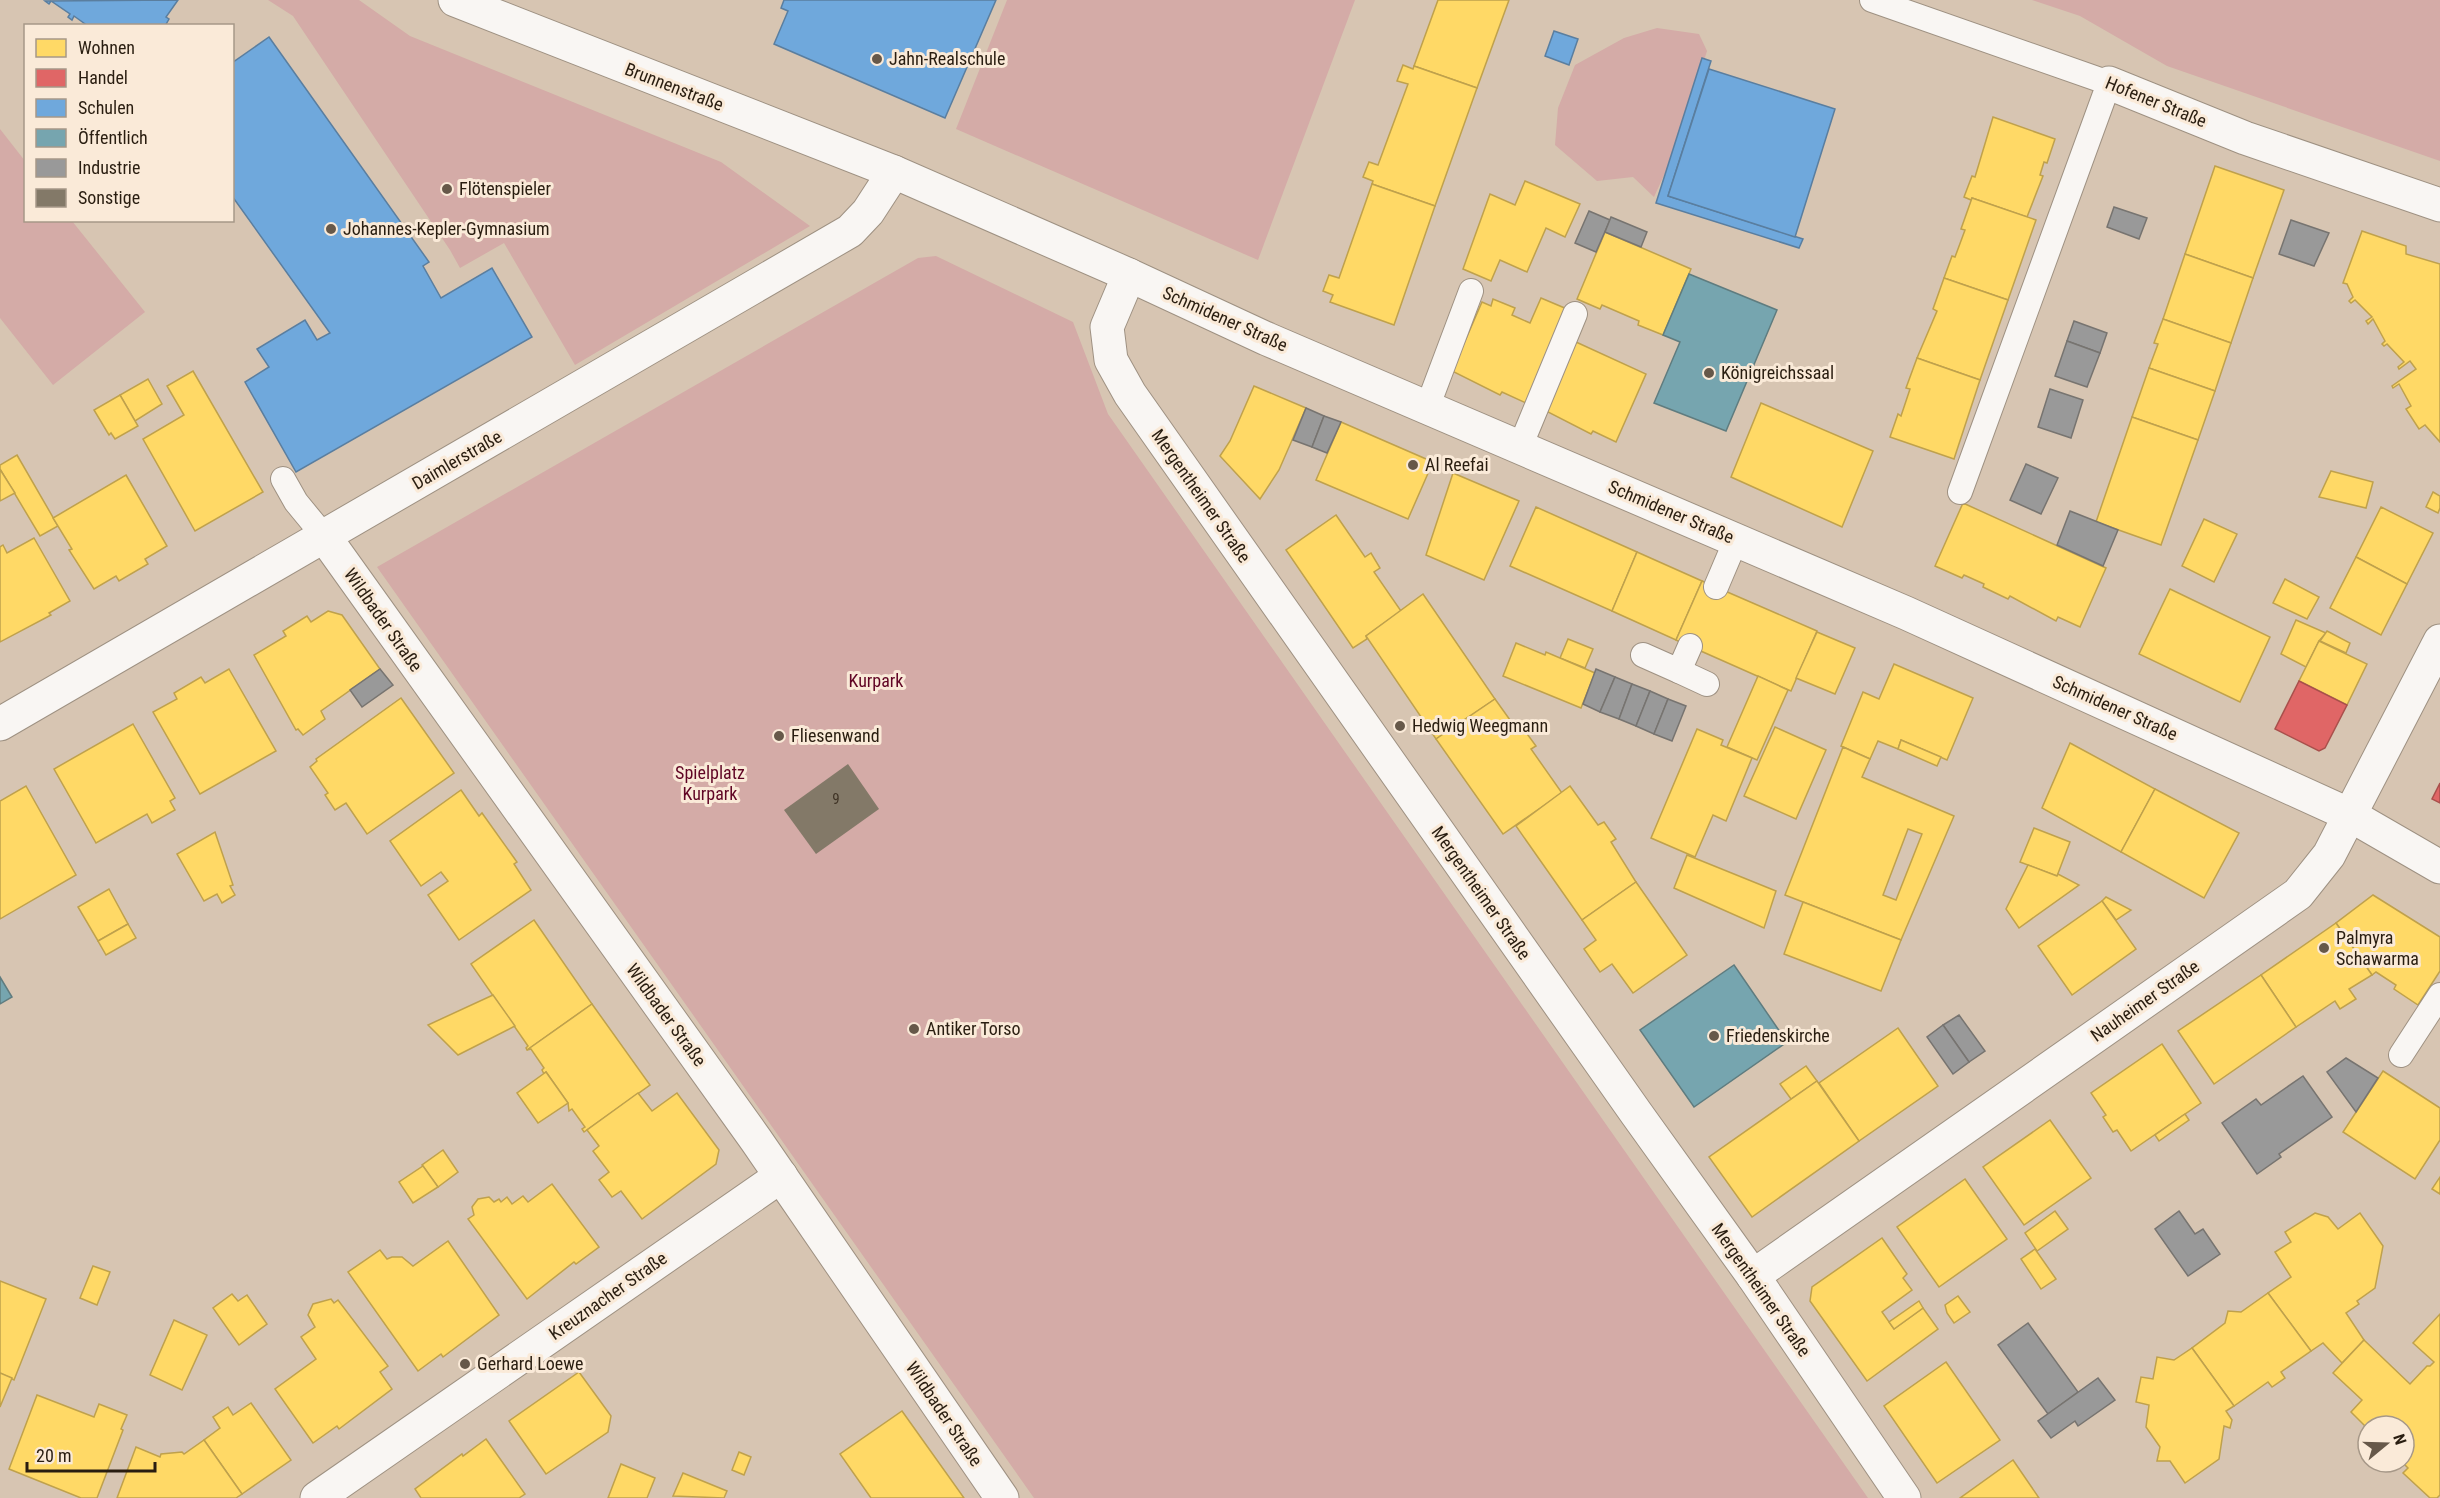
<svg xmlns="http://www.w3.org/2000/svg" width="2440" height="1498" viewBox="0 0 2440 1498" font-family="'Roboto Condensed',sans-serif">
  <rect width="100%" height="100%" fill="#d7c5b2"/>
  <g fill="#d4aba7">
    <polygon points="268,0 359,0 410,36 721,162 810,226 575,365 504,243 460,268 450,250 293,16"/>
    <polygon points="1007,0 1355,0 1258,260 956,129"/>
    <polygon points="2032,0 2440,0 2440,161 2167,66 2080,16"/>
    <polygon points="1657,28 1699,34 1707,51 1677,147 1654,197 1633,177 1597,181 1555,145 1558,108 1575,65 1624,38"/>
    <polygon points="0,129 25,161 26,220 72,221 145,312 53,385 0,318"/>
    <polygon points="936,256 1073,322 1108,414 1868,1498 1034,1498 377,567 918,258"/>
  </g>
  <g fill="#ffd966" stroke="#bfa14c" stroke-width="1.5" fill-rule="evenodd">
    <polygon points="1438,0 1509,0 1477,88 1414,66"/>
    <polygon points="1403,65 1413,69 1414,66 1477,88 1435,206 1372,184 1373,181 1363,177 1369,162 1378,165 1408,84 1397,81"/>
    <polygon points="1993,117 2055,139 2047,163 2044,162 2040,175 2043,176 2027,217 1972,198 1971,200 1964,197 1972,176 1975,177"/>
    <polygon points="2215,166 2284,190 2253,278 2185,254"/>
    <polygon points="1525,181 1580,204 1565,237 1546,228 1527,272 1500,260 1491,281 1463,269 1490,194 1515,205"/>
    <polygon points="1372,184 1435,206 1394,325 1330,302 1333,295 1323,291 1329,275 1339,278"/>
    <polygon points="1972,198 2036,220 2008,300 1944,278 1952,256 1955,257 1965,230 1961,229"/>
    <polygon points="2362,231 2406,246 2406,254 2440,264 2440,442 2425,425 2419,429 2406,409 2411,406 2399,384 2393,388 2392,386 2416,369 2410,361 2399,369 2398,367 2404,362 2387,344 2384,346 2382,344 2385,341 2373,319 2368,324 2366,321 2372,317 2355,300 2351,303 2349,301 2353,297 2347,284 2343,283"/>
    <polygon points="1605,232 1691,269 1663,335 1638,325 1639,321 1602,305 1600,309 1577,299"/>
    <polygon points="2185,254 2253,278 2231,343 2163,319"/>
    <polygon points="1944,278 2008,300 1980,380 1917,358 1937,311 1933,309"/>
    <polygon points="1541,298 1567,309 1526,403 1502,392 1500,395 1452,371 1482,302 1491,306 1493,299 1515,308 1512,315 1530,323"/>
    <polygon points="2163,319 2231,343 2215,391 2149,368 2158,344 2154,343"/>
    <polygon points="1576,342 1646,374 1616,442 1593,431 1591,434 1546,411"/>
    <polygon points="1917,358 1980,380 1954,459 1890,437 1898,414 1901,416 1910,389 1906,388"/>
    <polygon points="2149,368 2215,391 2198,440 2132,417"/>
    <polygon points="193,371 263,492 195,531 143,439 184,415 167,386"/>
    <polygon points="148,379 162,404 135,421 120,395"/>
    <polygon points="1254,386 1306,408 1279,470 1260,499 1220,456 1230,441"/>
    <polygon points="120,395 138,426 115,439 111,433 109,435 94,410"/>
    <polygon points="1761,403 1873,451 1842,527 1731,477"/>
    <polygon points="2132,417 2198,440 2161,545 2096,522"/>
    <polygon points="1341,422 1433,462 1408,519 1316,480"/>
    <polygon points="17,455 58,526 40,536 0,469 0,465"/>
    <polygon points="1,471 15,493 0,501 0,472"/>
    <polygon points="2331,471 2373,482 2366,508 2319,497"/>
    <polygon points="1453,473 1519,501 1484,580 1426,555"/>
    <polygon points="126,475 167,546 145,559 148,564 119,581 116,576 94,589 69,550 72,549 53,518"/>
    <polygon points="2433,492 2440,496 2440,508 2438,513 2426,507"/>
    <polygon points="1963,503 2106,568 2080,627 2058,617 2056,621 2010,596 2008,599 1983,587 1984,584 1964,575 1962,578 1935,566"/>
    <polygon points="1536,507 1637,552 1612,611 1510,566"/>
    <polygon points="2381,507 2433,533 2407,584 2356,557"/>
    <polygon points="1336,515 1365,557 1371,553 1380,568 1374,572 1401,611 1366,636 1367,639 1353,648 1286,550"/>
    <polygon points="2204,519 2237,534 2214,582 2182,566"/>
    <polygon points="34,538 70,601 49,613 51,615 0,642 0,547 3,545 7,553"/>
    <polygon points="1637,552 1702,581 1676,640 1612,611"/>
    <polygon points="2356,557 2407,584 2381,635 2330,608"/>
    <polygon points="2285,579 2319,597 2307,619 2273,603"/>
    <polygon points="1702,581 1817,631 1791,691 1676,640"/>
    <polygon points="2170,589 2270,637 2240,702 2139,654"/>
    <polygon points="1423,594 1495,699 1436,739 1366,636"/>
    <polygon points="328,611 342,615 380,669 321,711 325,719 303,735 298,729 296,730 254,655 286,636 283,631 307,616 311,622"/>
    <polygon points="2296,620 2326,633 2319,641 2306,667 2281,654"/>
    <polygon points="2327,631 2350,643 2346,653 2320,641"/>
    <polygon points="1817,632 1855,648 1835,694 1796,678"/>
    <polygon points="1568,639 1593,649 1585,668 1560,658"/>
    <polygon points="2319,641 2367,664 2347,705 2299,681"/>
    <polygon points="1516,643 1545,655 1546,652 1595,673 1581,708 1503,676"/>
    <polygon points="1894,664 1973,698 1947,760 1901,740 1898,749 1878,741 1870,759 1841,746 1863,692 1879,699"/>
    <polygon points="229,669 276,751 200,794 153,712 177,699 174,693 201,677 205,683"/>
    <polygon points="1758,676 1788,690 1757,760 1727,747"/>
    <polygon points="401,698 454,773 367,834 346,803 335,810 325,795 328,793 310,767 317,761 316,759"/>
    <polygon points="1495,699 1520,734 1525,731 1536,746 1531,749 1562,793 1503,834 1436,739"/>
    <polygon points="133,724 175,798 170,801 175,810 152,823 147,814 96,843 54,769"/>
    <polygon points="1775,727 1826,750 1796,819 1744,796"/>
    <polygon points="1697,729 1723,740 1721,745 1752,758 1726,821 1713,815 1695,857 1651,838"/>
    <polygon points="1901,740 1941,757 1937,766 1898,749"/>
    <polygon points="2070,743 2155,789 2121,852 2042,808"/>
    <path d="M1843,747L1870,759L1862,777L1954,816L1901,940L1785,895ZM1908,829L1922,834L1896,900L1883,895Z"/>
    <polygon points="26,786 76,875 0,919 0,801"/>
    <polygon points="1570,786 1598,825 1604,822 1616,839 1611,842 1636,882 1582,920 1516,826"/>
    <polygon points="2155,789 2239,833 2204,898 2121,852"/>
    <polygon points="461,790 479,816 482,813 517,862 514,864 531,890 459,940 428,895 448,881 441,872 421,886 390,841"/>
    <polygon points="2034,828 2070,842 2057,876 2020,862"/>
    <polygon points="215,832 233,885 230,886 235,895 222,903 217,894 204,901 177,854"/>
    <polygon points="1687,855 1776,891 1764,928 1674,888"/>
    <polygon points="2028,865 2057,876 2058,874 2079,885 2019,928 2006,909"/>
    <polygon points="1636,882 1687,955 1633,993 1612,964 1600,972 1584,949 1596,940 1582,920"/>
    <polygon points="109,889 128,924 98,941 78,907"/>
    <polygon points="2373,895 2440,937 2440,971 2418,1005 2394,989 2396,985 2376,972 2372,975 2336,923"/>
    <polygon points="2106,897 2131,910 2116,920 2102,901"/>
    <polygon points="2102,901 2136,949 2072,995 2038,946"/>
    <polygon points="1803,902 1901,940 1881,991 1784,954"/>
    <polygon points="534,920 592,1004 527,1050 526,1048 528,1046 471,964"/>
    <polygon points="2336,923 2372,975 2349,989 2356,999 2340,1009 2335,1001 2296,1027 2261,975"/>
    <polygon points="128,924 136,938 106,955 98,941"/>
    <polygon points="2261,975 2296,1027 2214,1084 2178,1031"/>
    <polygon points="493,995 515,1026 458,1055 428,1025"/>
    <polygon points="592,1004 650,1085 584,1132 582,1129 585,1127 572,1109 569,1111 568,1103 546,1072 544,1074 542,1070 544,1068 531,1049 527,1050"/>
    <polygon points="1898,1028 1938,1086 1859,1141 1819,1083"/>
    <polygon points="2162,1044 2201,1103 2131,1151 2117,1130 2113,1132 2103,1117 2106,1115 2091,1093"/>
    <polygon points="1806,1066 1817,1081 1791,1099 1780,1084"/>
    <polygon points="2383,1071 2440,1108 2440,1140 2415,1179 2343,1132"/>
    <polygon points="546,1072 568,1103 538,1123 517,1093"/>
    <polygon points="1817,1081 1859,1141 1752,1217 1709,1157"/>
    <polygon points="638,1093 652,1111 677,1093 719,1150 716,1164 642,1219 621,1191 612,1197 599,1180 609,1172 593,1151 599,1146 587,1130"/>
    <polygon points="2185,1114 2189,1120 2159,1141 2155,1135"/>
    <polygon points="2050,1120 2091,1178 2024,1225 1983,1167"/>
    <polygon points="443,1150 458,1172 438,1187 422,1165"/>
    <polygon points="423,1166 438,1187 413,1203 399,1182"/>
    <polygon points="2440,1177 2440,1194 2432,1189"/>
    <polygon points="1965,1179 2007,1239 1939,1287 1897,1227"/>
    <polygon points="552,1184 599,1247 576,1264 574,1262 527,1299 468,1219 474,1215 472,1207 478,1199 489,1197 494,1202 499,1199 501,1202 507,1197 512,1204 523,1196 528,1202"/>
    <polygon points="2055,1211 2068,1229 2037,1251 2025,1233"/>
    <polygon points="2315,1213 2328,1217 2338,1229 2360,1213 2383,1246 2375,1288 2357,1301 2359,1304 2346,1313 2364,1340 2342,1363 2323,1343 2311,1351 2268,1293 2291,1277 2275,1252 2291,1242 2285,1232"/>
    <polygon points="1882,1238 1907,1274 1903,1278 1912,1290 1882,1312 1894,1329 1923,1308 1938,1329 1867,1381 1810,1301 1812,1287"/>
    <polygon points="448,1241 499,1315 443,1357 441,1354 418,1371 348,1272 380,1250 387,1259 392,1257 402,1257 413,1266"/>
    <polygon points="2035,1249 2056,1279 2041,1289 2021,1259"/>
    <polygon points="93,1266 110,1272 97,1305 80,1298"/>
    <polygon points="0,1281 46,1299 14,1380 0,1373"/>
    <polygon points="2268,1293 2311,1351 2281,1372 2285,1378 2272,1387 2268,1382 2234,1406 2192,1348 2225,1323 2228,1311 2241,1312"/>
    <polygon points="232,1294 238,1301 247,1295 267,1324 239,1345 213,1308"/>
    <polygon points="1958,1296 1970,1312 1954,1323 1947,1313 1945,1305"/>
    <polygon points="331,1299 334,1303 338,1300 388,1366 380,1372 392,1389 339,1429 337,1426 313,1443 275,1389 316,1359 301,1337 315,1327 308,1315 313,1304"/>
    <polygon points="1919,1301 1923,1308 1894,1329 1889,1322"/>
    <polygon points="2440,1314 2440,1495 2437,1498 2430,1498 2403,1473 2408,1468 2402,1462 2404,1426 2368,1426 2368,1429 2351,1412 2362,1400 2333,1373 2364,1340 2410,1384 2427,1366 2430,1366 2434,1362 2413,1343"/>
    <polygon points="174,1320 207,1335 182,1390 150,1375"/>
    <polygon points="2192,1348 2234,1406 2226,1411 2232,1420 2230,1428 2224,1426 2219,1459 2185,1483 2170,1461 2157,1461 2160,1447 2146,1427 2149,1405 2136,1402 2141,1377 2153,1379 2157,1357 2174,1360"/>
    <polygon points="1946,1362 2000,1440 1937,1483 1884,1406"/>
    <polygon points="579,1372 611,1416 608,1432 546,1474 509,1421"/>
    <polygon points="0,1373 12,1378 0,1407"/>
    <polygon points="37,1395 94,1417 99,1404 127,1415 121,1429 123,1430 97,1498 81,1498 9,1469"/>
    <polygon points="251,1403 291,1460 242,1494 204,1440 220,1428 213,1417 228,1407 233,1415"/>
    <polygon points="902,1411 964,1498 871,1498 840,1454"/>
    <polygon points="486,1439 525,1494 519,1498 421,1498 415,1489 462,1454 463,1456"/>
    <polygon points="204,1440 242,1494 236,1498 117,1498 136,1447 160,1457 161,1454 182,1452 184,1454"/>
    <polygon points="739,1452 751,1457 744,1475 732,1470"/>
    <polygon points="2013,1460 2039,1498 1960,1498"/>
    <polygon points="621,1464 655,1478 647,1498 608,1498"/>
    <polygon points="683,1473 727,1491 724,1498 673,1496"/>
  </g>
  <g fill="#e06666" stroke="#a9504c" stroke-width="1.5">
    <polygon points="2299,681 2347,705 2325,748 2319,751 2275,729"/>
    <polygon points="2440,783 2440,803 2432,799"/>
  </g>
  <g fill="#6fa8dc" stroke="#5a7e9f" stroke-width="1.5">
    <polygon points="178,0 166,17 169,19 165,26 88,26 74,16 72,20 68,17 70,14 51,1 49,4 45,1"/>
    <polygon points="784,0 996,0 945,118 774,44 788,11 781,8"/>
    <polygon points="1554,31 1578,39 1569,65 1545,56"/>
    <polygon points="269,37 429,262 423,266 441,298 492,268 532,337 296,472 245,382 269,367 257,349 305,320 317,340 330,333 232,196 232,63"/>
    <polygon points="1702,58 1711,61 1668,196 1803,239 1799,248 1656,203"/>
    <polygon points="1709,69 1835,109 1795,237 1668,196"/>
  </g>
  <g fill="#76a5af" stroke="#5f7c7f" stroke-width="1.5">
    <polygon points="1689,274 1777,310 1726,431 1654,403 1680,342 1663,335"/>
    <polygon points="1734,965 1787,1042 1694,1107 1640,1030"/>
    <polygon points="0,977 12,997 0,1004"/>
  </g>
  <g fill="#999" stroke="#777470" stroke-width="1.5">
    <polygon points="2114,207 2147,218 2139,239 2107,227"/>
    <polygon points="1589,211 1610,220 1596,252 1575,243"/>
    <polygon points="1611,217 1647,232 1641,247 1605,232"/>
    <polygon points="2291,220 2329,233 2314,266 2279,254"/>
    <polygon points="2074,321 2107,333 2100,353 2067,341"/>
    <polygon points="2067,341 2100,353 2087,387 2055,376"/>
    <polygon points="2050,389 2083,400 2071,438 2038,427"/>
    <polygon points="1306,408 1324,416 1312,447 1293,440"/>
    <polygon points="1324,416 1341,422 1327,453 1312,447"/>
    <polygon points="2026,464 2058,478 2041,514 2010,500"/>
    <polygon points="2070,511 2118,530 2103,566 2057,545"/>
    <polygon points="380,669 393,685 362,707 350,690"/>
    <polygon points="1596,669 1615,677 1600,712 1583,704"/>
    <polygon points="1615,677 1632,684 1619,719 1600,712"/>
    <polygon points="1632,684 1650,691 1636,726 1619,719"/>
    <polygon points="1650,691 1668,699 1654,734 1636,726"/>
    <polygon points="1668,699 1686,706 1672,741 1654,734"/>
    <polygon points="1959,1015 1985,1051 1969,1062 1943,1025"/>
    <polygon points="1943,1025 1969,1062 1953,1074 1927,1037"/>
    <polygon points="2346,1058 2378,1078 2356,1112 2327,1072"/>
    <polygon points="2303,1076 2332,1117 2279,1154 2281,1157 2257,1174 2222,1123 2256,1099 2261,1105"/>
    <polygon points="2179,1211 2195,1234 2203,1229 2220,1254 2188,1276 2155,1229"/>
    <polygon points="2028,1323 2078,1392 2048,1414 1998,1345"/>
    <polygon points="2098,1378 2115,1400 2078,1426 2075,1421 2051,1438 2038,1421"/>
  </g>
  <polygon fill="#837968" points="848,764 879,809 816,854 784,810"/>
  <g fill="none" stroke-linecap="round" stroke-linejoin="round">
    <g stroke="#9e9182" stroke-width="26">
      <g id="lane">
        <polyline points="1872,0 2109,83 1960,492"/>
        <polyline points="1427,408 1471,291"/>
        <polyline points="1520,447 1575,314"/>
        <polyline points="283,479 296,502 324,536"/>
        <polyline points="1716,587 1736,540"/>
        <polyline points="1643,655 1679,671 1690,646"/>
        <polyline points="1679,671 1707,684"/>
        <polyline points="2401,1055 2440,995"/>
      </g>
    </g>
    <g stroke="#9e9182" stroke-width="35">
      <g id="street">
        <polyline points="2109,83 2245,138 2440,205"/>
        <polyline points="1129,275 1107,327 1111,360 1130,394 1636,1113 1753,1276 1904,1498"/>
        <polyline points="324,536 756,1140 1002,1498"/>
        <polyline points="0,724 850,231 868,212 894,172"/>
        <polyline points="1753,1276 2298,894 2329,855 2440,641"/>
        <polyline points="317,1498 781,1176"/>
      </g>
    </g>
    <g stroke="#9e9182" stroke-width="35">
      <polyline id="secondary" points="455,0 894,172 1129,275 1267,339 1906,613 2350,815 2440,867"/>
    </g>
    <use href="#lane" stroke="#f9f6f3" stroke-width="24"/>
    <use href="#street" stroke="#f9f6f3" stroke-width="33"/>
    <use href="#secondary" stroke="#f9f6f3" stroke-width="33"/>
  </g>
  <g fill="#665849" stroke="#faead8" stroke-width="2">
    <circle cx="877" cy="59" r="6"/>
    <circle cx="447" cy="189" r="6"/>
    <circle cx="331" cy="229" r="6"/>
    <circle cx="1709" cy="373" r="6"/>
    <circle cx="1413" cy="465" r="6"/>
    <circle cx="1400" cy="726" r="6"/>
    <circle cx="779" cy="736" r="6"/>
    <circle cx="2324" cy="948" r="6"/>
    <circle cx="914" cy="1029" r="6"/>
    <circle cx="1714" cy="1036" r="6"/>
    <circle cx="465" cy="1364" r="6"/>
  </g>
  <g text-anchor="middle" stroke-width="6" stroke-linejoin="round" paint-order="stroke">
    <g font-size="15" fill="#403426">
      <text x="836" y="804">9</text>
    </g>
    <g font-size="18" fill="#291d10" stroke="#faead8" text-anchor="start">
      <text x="889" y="65">Jahn-Realschule</text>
      <text x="459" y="195">Flötenspieler</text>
      <text x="343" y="235">Johannes-Kepler-Gymnasium</text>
      <text x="1721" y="379">Königreichssaal</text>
      <text x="1425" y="471">Al Reefai</text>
      <text x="1412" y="732">Hedwig Weegmann</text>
      <text x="791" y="742">Fliesenwand</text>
      <text x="2336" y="944">Palmyra<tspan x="2336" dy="21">Schawarma</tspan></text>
      <text x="926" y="1035">Antiker Torso</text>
      <text x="1726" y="1042">Friedenskirche</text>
      <text x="477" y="1370">Gerhard Loewe</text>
    </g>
    <g font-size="18" fill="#291d10" stroke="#faead8">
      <text transform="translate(674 87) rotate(21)" y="6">Brunnenstraße</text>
      <text transform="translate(2156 102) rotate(22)" y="6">Hofener Straße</text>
      <text transform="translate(1225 319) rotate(24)" y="6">Schmidener Straße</text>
      <text transform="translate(457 460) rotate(-30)" y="6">Daimlerstraße</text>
      <text transform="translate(1201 496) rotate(55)" y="6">Mergentheimer Straße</text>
      <text transform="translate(1671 512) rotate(23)" y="6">Schmidener Straße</text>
      <text transform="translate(383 620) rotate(55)" y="6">Wildbader Straße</text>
      <text transform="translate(2115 708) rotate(24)" y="6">Schmidener Straße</text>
      <text transform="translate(1481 893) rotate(55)" y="6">Mergentheimer Straße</text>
      <text transform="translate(2145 1001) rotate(-35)" y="6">Nauheimer Straße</text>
      <text transform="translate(666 1015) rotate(54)" y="6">Wildbader Straße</text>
      <text transform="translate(1761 1290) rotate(55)" y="6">Mergentheimer Straße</text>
      <text transform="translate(608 1296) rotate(-35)" y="6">Kreuznacher Straße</text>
      <text transform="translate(944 1414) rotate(56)" y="6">Wildbader Straße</text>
    </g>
    <g font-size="18" fill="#600524" stroke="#faead8">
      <text x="876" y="687">Kurpark</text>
      <text x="710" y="779">Spielplatz<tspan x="710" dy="21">Kurpark</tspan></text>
    </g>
  </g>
  <rect x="24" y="24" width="210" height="198" fill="#faead8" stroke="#a69888" stroke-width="1.5"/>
  <rect x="36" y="39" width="30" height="18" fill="#ffd966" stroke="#a69888" stroke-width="1.5"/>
  <text x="78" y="54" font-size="18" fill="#291d10">Wohnen</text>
  <rect x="36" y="69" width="30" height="18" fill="#e06666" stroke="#a69888" stroke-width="1.5"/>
  <text x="78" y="84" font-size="18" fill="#291d10">Handel</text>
  <rect x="36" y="99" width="30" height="18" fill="#6fa8dc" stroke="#a69888" stroke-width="1.5"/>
  <text x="78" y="114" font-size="18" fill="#291d10">Schulen</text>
  <rect x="36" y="129" width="30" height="18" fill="#76a5af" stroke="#a69888" stroke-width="1.5"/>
  <text x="78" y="144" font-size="18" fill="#291d10">Öffentlich</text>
  <rect x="36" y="159" width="30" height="18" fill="#999999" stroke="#a69888" stroke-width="1.5"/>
  <text x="78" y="174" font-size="18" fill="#291d10">Industrie</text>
  <rect x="36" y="189" width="30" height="18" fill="#837968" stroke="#a69888" stroke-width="1.5"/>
  <text x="78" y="204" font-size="18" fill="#291d10">Sonstige</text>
  <g transform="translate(2386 1444) rotate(71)"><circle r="28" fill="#faead8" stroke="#a69888" stroke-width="1.5"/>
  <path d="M0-4.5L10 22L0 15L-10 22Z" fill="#665849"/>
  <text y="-9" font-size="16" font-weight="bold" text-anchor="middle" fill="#291d10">N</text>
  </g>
  <path d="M27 1462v9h128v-9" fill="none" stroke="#291d10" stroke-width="3"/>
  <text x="36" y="1462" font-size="18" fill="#291d10" stroke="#faead8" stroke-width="4.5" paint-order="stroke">20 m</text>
</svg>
